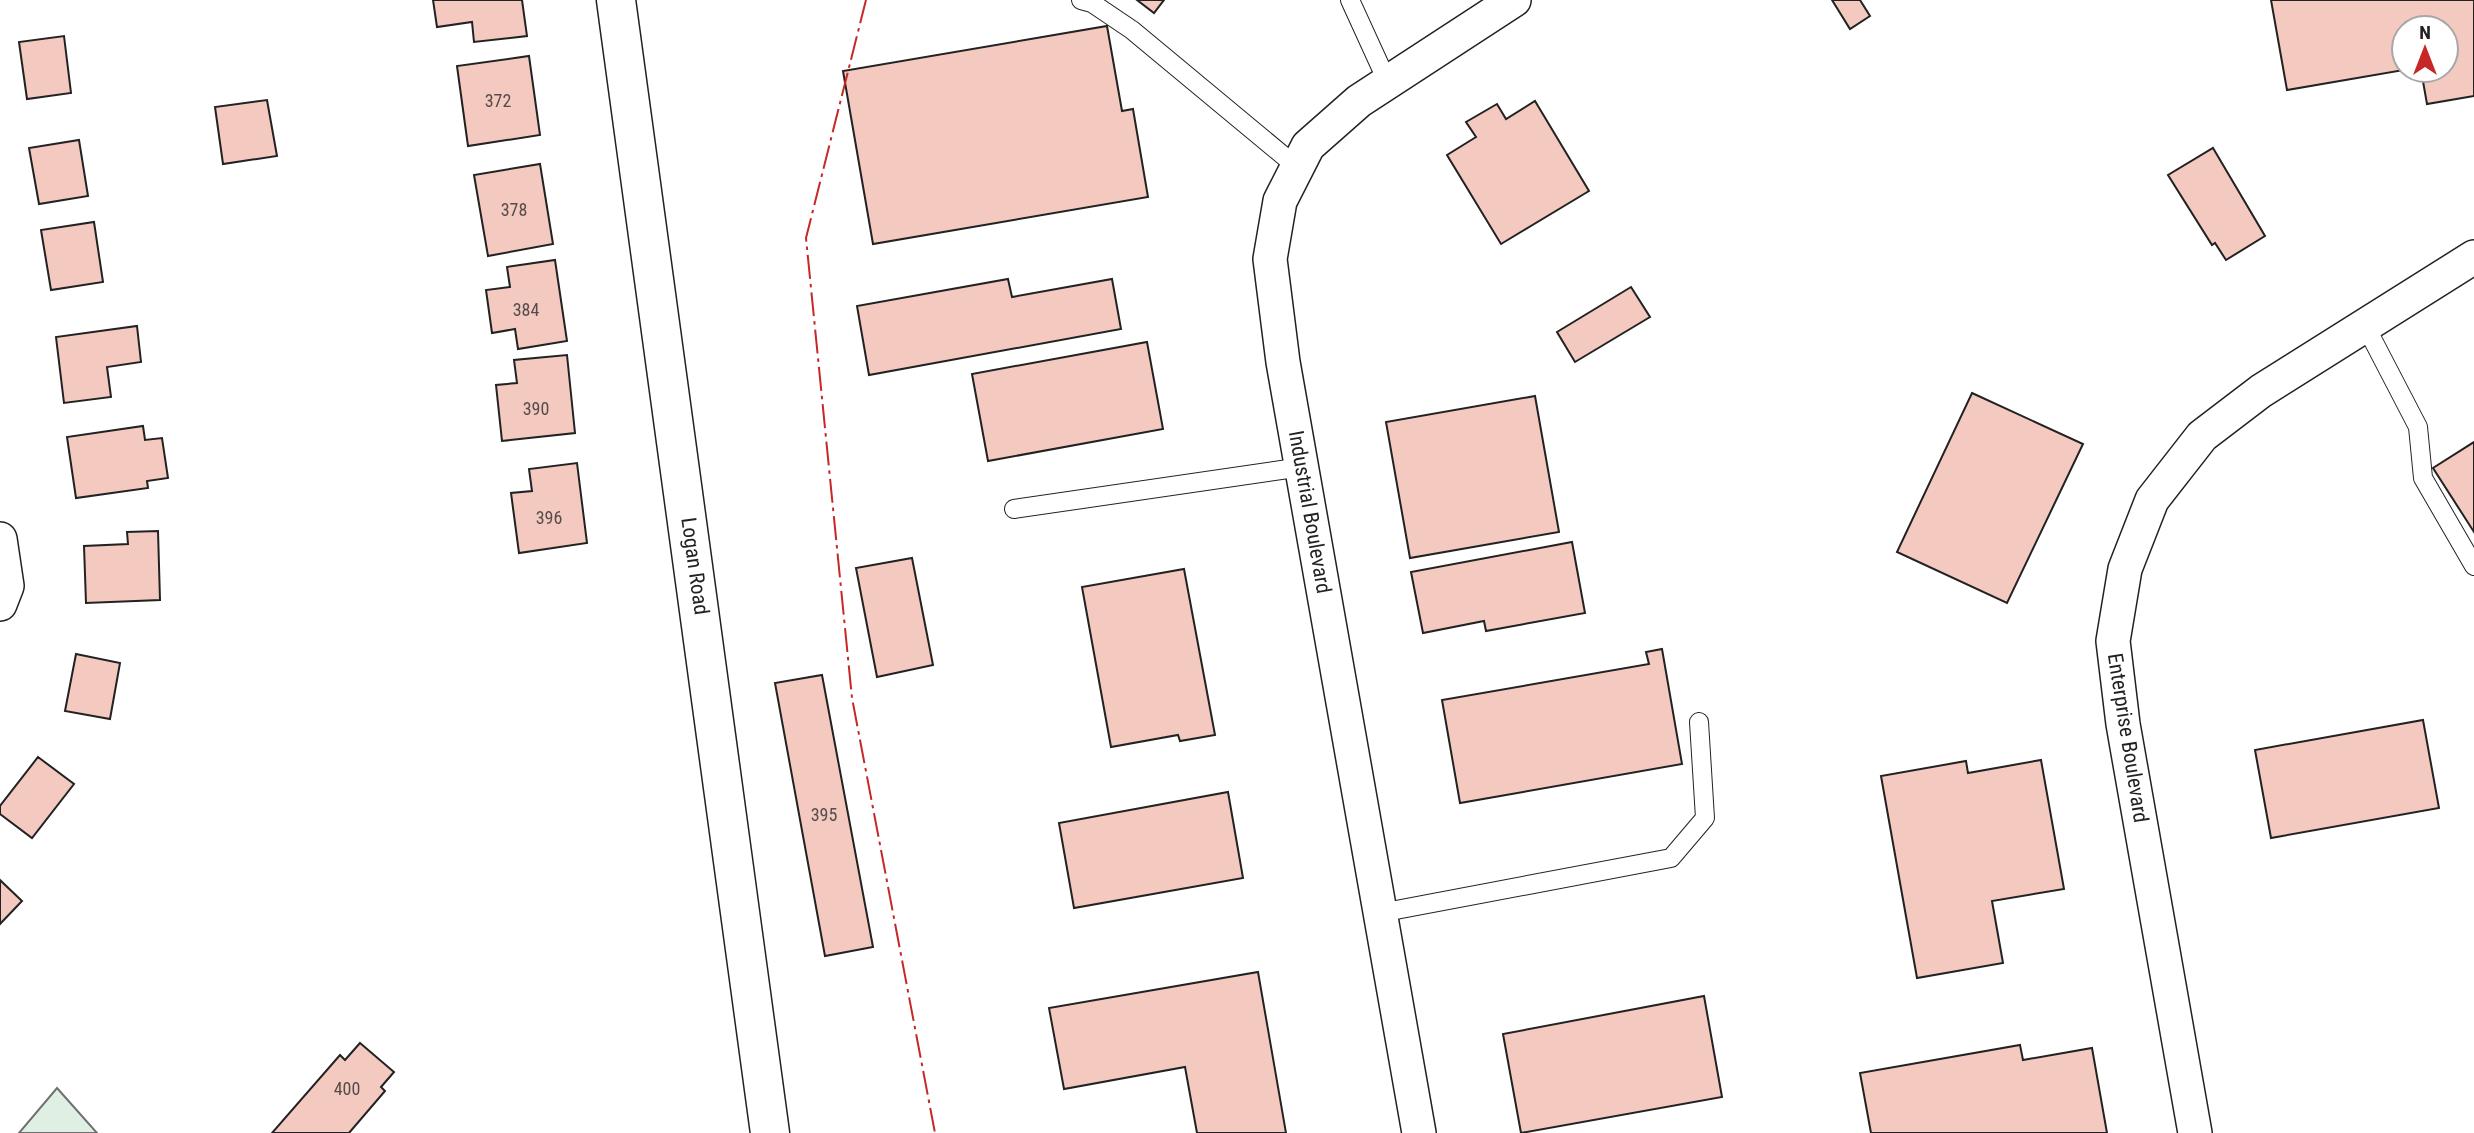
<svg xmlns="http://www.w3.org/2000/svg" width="2474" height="1133" viewBox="0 0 2474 1133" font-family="'Roboto Condensed',sans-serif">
  <rect width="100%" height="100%" fill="#fff"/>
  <polygon fill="#e0efe3" stroke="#6f6f6f" stroke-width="2" points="57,1088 97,1133 19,1133"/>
  <g fill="#f3c9c0" stroke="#222" stroke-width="2">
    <polygon points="433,0 522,0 527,36 474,42 472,22 437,27"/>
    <polygon points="1137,0 1164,0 1154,13"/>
    <polygon points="1832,0 1860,0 1870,16 1850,29"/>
    <polygon points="2271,0 2474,0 2474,96 2427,104 2421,70 2446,70 2446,28 2404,28 2404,70 2287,90"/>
    <polygon points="1107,26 1122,111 1133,109 1148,197 873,244 843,71"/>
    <polygon points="64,36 71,93 27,99 19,42"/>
    <polygon points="529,56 540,135 468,146 457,66"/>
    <polygon points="267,100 277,156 223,164 215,107"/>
    <polygon points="1535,101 1589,191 1501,244 1447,155 1476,137 1466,122 1497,104 1506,119"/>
    <polygon points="79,140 88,196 39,204 29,148"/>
    <polygon points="2213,148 2265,236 2226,260 2215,243 2212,245 2168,175"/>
    <polygon points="540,164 553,244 488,256 474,175"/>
    <polygon points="94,222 103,282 51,290 41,230"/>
    <polygon points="555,260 567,341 518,349 515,329 492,333 486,290 510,287 507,267"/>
    <polygon points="1008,279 1012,297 1112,279 1121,329 869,375 857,306"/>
    <polygon points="1631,287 1650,317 1575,362 1557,332"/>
    <polygon points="137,326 141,362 107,367 111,397 64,403 56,337"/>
    <polygon points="1147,342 1163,429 988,461 972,374"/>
    <polygon points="567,355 575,433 502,441 496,385 517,383 514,360"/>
    <polygon points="1972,393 2083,444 2007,603 1897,552"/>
    <polygon points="1535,396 1559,532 1410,558 1386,422"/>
    <polygon points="143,426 145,440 162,438 168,478 147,481 148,488 76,498 67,437"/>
    <polygon points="2474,442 2474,532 2433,468"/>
    <polygon points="577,463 587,543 519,553 511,493 532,491 529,469"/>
    <polygon points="158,531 160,600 86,603 84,546 128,544 127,532"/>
    <polygon points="1572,542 1585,613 1486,631 1484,621 1423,633 1411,572"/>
    <polygon points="912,558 933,665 877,677 856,568"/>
    <polygon points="1184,569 1215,735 1180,741 1178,735 1111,747 1082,587"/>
    <polygon points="1662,649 1682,764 1460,803 1442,700 1649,664 1646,652"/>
    <polygon points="76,654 120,663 110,719 65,711"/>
    <polygon points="822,675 873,947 825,956 775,683"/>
    <polygon points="2423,720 2439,808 2271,838 2255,750"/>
    <polygon points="38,757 74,784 32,838 0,814 0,806"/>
    <polygon points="2041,760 2064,889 1992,901 2003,963 1917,978 1881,776 1966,761 1968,773"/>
    <polygon points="1228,792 1243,878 1074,908 1059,823"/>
    <polygon points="0,880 22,901 0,924"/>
    <polygon points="1258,972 1286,1133 1197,1133 1185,1067 1064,1089 1049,1008"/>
    <polygon points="1704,996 1722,1097 1521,1133 1503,1034"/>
    <polygon points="360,1043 394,1072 381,1087 385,1091 349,1133 272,1133 340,1055 345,1060"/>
    <polygon points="2020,1045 2023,1060 2092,1048 2107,1133 1871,1133 1860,1073"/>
  </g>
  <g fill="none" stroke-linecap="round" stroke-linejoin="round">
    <g stroke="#222" stroke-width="20">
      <g id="lane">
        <polyline points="1081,0 1092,3 1132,30 1297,167"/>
        <polyline points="1350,0 1387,81"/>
        <polyline points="2365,325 2418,427 2423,478 2474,566"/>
        <polyline points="1014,509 1302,467"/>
        <polyline points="1380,913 1671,858 1705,818 1699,722"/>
      </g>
    </g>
    <g stroke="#222" stroke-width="36">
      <g id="street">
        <polyline points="0,539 7,586 0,604"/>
        <polyline points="1419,1133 1283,362 1270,259 1280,201 1308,146 1359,101 1514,0"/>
        <polyline points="2195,1133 2123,724 2113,641 2125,569 2152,500 2202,436 2261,391 2474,257"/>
      </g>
    </g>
    <g stroke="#222" stroke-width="41">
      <polyline id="secondary" points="616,0 770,1133"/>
    </g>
    <use href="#lane" stroke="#fff" stroke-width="18"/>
    <use href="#street" stroke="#fff" stroke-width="33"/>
    <use href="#secondary" stroke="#fff" stroke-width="38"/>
    <polyline stroke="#c62828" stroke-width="2" stroke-dasharray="24 5 3.5 5" stroke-linecap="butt" points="866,0 806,238 852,698 935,1133"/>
  </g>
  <g text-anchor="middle" stroke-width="5" stroke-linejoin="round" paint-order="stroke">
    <g font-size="18" fill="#564c4a">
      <text x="498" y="107">372</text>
      <text x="514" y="216">378</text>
      <text x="526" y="316">384</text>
      <text x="536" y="415">390</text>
      <text x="549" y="524">396</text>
      <text x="824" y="821">395</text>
      <text x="347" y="1095">400</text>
    </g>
    <g font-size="21" fill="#222" stroke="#fff">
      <text transform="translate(1310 512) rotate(80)" y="7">Industrial Boulevard</text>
      <text transform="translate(695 566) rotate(82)" y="7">Logan Road</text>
      <text transform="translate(2128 738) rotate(81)" y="7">Enterprise Boulevard</text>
    </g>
  </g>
  <g transform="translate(2425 49)"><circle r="33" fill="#ffffff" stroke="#a7a7a7" stroke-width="2"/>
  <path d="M0-5L12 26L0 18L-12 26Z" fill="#c62828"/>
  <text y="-10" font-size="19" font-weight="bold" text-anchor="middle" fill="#222222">N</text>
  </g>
</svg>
